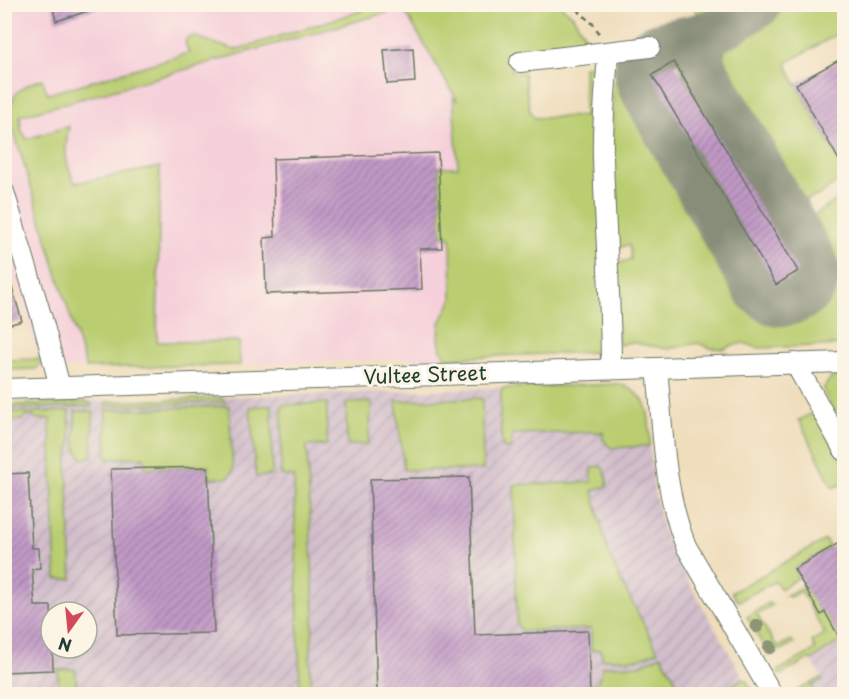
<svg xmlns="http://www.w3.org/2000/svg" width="849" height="699" viewBox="0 0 849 699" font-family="'Playpen Sans',sans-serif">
  <defs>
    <pattern id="industrial-furrows" width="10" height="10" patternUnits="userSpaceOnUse" patternTransform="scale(1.5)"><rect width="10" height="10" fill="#d1bdcb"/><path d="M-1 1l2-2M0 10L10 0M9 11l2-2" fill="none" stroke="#b3a3af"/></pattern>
    <pattern id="building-hatch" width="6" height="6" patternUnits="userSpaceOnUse" patternTransform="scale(1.5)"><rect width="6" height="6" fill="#c199c6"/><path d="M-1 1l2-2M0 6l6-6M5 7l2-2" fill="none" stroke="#9c7ea2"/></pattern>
  </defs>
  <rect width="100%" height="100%" fill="#fcf5e5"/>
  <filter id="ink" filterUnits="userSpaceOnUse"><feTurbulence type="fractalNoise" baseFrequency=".0167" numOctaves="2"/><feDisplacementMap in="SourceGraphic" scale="12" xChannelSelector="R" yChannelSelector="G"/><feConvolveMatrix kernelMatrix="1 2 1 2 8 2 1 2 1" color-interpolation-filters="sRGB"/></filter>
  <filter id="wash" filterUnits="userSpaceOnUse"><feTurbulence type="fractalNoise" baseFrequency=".008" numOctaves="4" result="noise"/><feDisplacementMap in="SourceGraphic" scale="24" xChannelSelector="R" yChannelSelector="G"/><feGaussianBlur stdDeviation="1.35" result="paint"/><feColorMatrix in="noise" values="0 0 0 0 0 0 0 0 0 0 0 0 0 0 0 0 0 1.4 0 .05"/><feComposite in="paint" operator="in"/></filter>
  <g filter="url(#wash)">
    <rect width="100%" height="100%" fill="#efddbb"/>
    <polygon fill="#f5cfd9" points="4,5 401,5 597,340 597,352 267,364 36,369 43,361 39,359 5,246"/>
    <g fill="url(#industrial-furrows)" fill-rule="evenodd">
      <path d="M619,384L630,388L639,395L646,406L654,491L663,530L676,560L753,694H5L4,404ZM51,612H87V648H51Z"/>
      <polygon points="839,642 844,652 844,694 815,694 811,686 823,680 811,660"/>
    </g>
    <g fill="#bacd71" stroke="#6c8552" stroke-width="1.5">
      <path d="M360,5H560L573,16L589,42L516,53L511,71L524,73L530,111L535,118L584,116V67L599,63L605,344L596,352L447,358L441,350L439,339L440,323L452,299L451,237L441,236L439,167H458L453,98L457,100L403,8L20,116L21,130L27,139L69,126C64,150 64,161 75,183L160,167L157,342L239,341L240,365L86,368L11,122C8,95 18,87 42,79L48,94L189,53L185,42L187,38L193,36L235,50L361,11Z"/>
      <polygon points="693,5 734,5 702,22"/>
      <path d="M780,5H844V30L786,63L796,84L844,169V178L817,196L791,204L717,78C717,71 715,62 717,54C722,30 760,16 780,5Z"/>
      <path d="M626,76L753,299C782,330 808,304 837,287L799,219L812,217L844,195V345L758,348L744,343L730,346L725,349L710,348L698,343L668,349L630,342L619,345L612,266L631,259L629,245L612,249L613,84L617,79Z"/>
      <polygon points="39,359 43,361 36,369 5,370 5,360"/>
      <polygon points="839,376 844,376 844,433 823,389 830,379"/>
      <path d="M619,384C651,395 649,415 650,444L648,446L611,448L603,440V432L512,434L511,448L505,449L502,446L500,417L501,391L503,388Z"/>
      <polygon points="222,398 225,402 106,406 106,402"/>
      <polygon points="482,398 483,470 404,470 396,401"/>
      <polygon points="89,402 92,406 5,409 5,405"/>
      <polygon points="372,402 368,444 347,445 346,403"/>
      <polygon points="327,403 327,445 307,446 314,613 310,661 311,694 300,694 294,477 281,475 282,405"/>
      <polygon points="272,405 272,475 256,477 250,407"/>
      <path d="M229,406L233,470C230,481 219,478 209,478L208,466L146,468L144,457L106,459V410Z"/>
      <polygon points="69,411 71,444 67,462 72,579 56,579 50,419 35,419 33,416 26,416 22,420 5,421 5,413"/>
      <path d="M75,411H93L92,452L91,457L83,459C70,445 77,428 75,411Z"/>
      <polygon points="814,412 844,465 844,483 833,488 799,420"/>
      <polygon points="599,466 603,468 607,478 607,486 593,491 608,552 619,577 658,651 638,659 602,659 601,650 591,650 591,629 522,631 517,624 514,485 591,482 592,468"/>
      <polygon points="825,540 830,548 794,569 799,577 781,589 775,581 739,601 736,599 732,592"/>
      <polygon points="804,585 821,614 825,612 840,638 844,636 844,639 811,660 810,658 781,675 778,674 779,670 815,650 812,641 825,634 801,591 790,597 785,596"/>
      <polygon points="768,603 772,605 757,615 777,647 791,640 794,643 769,656 747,617"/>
      <path d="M661,655L684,694H594L593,686C599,682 603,674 602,666L640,665Z"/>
      <polygon points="75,669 77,694 59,694 58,670"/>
      <polygon points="821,678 823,680 811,686 815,694 791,694"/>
      <polygon points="742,679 746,680 754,694 741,694 738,690 729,694 724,693 724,690"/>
    </g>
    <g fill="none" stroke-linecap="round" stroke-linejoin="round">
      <path stroke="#878d78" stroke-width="46" d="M708,33L700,56L704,68L815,262C816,266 817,272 817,276C814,295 790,308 773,302C768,300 762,294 757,291L641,87C623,40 676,44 706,34C724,28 742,14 759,4"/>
    </g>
    <g id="blocks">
      <g fill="url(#building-hatch)">
        <polygon points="52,4 98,4 98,8 56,21"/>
        <polygon points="413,48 415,82 387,84 384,50"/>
        <polygon points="844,57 844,169 796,84"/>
        <polygon points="674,62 798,271 776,285 652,75"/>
        <polygon points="438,153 442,248 420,249 422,289 266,294 264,238 275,237 273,159"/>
        <polygon points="8,274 22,321 4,326 4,275"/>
        <polygon points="208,467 214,633 117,635 111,469"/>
        <polygon points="28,473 32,548 39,548 40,568 32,569 35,606 51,606 53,670 4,672 4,474"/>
        <polygon points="469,477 475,635 588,631 590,694 377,694 370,479"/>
        <polygon points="844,540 844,646 825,612 821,615 794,569"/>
      </g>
    </g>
  </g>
  <g filter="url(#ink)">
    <use href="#blocks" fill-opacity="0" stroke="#687563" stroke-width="1.5"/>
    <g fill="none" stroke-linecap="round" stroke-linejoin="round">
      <g stroke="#687563" stroke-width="22">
        <g id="minor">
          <path d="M608,52C606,87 602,122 603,158C605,228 611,298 611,369"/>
          <polyline points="520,62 650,47"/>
          <polyline points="4,192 43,322 60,387"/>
          <polyline points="795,363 844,450"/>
          <path d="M657,368C663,428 663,489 686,546L772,694"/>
          <polyline points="4,389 844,362"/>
        </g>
      </g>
      <polyline stroke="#687563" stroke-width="3" stroke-dasharray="4.5 4.5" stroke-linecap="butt" points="571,4 594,25 599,34"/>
      <use href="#minor" stroke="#fff" stroke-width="20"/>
    </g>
    <g fill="#8e9577">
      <circle cx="757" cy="626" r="7"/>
      <circle cx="770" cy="647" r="7"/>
    </g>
  </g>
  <g text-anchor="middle" stroke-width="6" stroke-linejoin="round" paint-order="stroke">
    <g font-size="20" fill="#1f3d34" stroke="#fcf5e5">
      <text transform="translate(425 375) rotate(-2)" y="7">Vultee Street</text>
    </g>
  </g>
  <rect width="849" height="699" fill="none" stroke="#fcf5e5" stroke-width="24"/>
  <g transform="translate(69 630) rotate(195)"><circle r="28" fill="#fcf5e5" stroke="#a4ab9e" stroke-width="1.5"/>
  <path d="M0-4.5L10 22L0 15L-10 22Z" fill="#d1495b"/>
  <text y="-9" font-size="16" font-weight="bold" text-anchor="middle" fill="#1f3d34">N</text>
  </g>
</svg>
